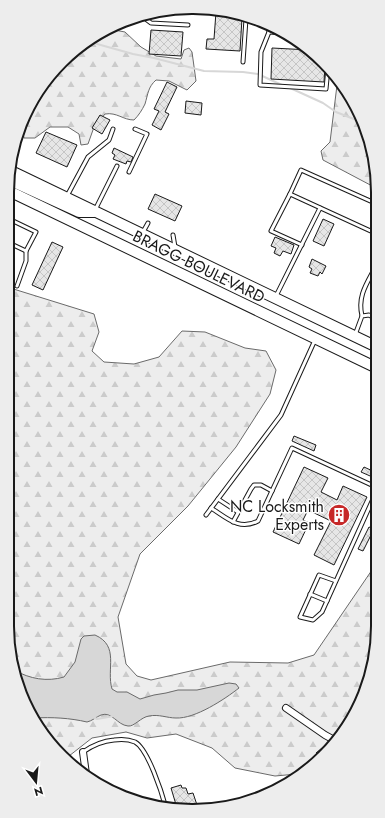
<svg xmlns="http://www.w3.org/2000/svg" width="385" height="818" viewBox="0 0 385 818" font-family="Jost,sans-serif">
  <defs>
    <pattern id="forest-firs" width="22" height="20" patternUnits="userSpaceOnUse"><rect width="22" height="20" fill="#ededed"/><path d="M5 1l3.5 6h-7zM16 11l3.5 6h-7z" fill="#cbcbcb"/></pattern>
    <pattern id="building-cross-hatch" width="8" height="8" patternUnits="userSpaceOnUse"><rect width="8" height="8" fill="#e6e6e6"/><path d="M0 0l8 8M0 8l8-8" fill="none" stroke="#c5c5c5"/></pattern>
  </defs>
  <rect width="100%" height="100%" fill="#fff"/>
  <g fill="url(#forest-firs)" stroke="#6a6a6a">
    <path d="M109,29L125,32L141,47L156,56L181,59L184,50L189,48L192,52L196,81L187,90L169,81L156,80C148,87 148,94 145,104C142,110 139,115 134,120C123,120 117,112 105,114L94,127L88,144L81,145L79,134L68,127H50L35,138H24L21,124V121L61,61Z"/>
    <polygon points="338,77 364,122 376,168 376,188 323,160 321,151 330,142"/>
    <polygon points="7,287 94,314 99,332 92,351 104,362 134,364 159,357 182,331 205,332 245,348 266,351 276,370 270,394 236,447 188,506 140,554 118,617 126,664 137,676 151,680 230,662 288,663 314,655 374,567 378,567 378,626 364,697 332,748 297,774 275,776 235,768 212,748 176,734 147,738 126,732 92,738 69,756 65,755 45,739 17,685 7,625"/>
  </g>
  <path fill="#d7d7d7" stroke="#6a6a6a" d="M95,635C120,646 106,669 112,689L117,692H127L140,699L154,695L166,693L178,690H197L229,683L236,684L239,688C225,699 195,719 176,718C167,718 159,714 149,716C141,717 134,727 128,726C117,725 112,711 101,715C96,717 92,721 87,722C70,718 52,717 34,718L17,685L14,670C30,679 47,682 64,677L75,662L81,639L84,636Z"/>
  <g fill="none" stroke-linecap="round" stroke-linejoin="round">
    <g stroke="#d7d7d7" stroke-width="2">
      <polyline points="90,42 133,54 154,58 204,71 243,72 258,74 284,86"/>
      <polyline points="288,87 323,103 336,112 364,123"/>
      <polyline points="93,717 97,719 114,716"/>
    </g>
  </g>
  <g fill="url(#building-cross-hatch)" stroke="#1a1a1a">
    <polygon points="216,12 251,19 242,18 240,51 206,49 207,39 214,39"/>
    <polygon points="151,30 183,32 181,56 149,54"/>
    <polygon points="272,48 310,50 325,65 324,82 271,79"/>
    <polygon points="167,82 177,87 165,112 169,114 161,130 152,125 159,111 154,109"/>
    <polygon points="186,101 202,103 201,115 185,113"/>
    <polygon points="100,115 110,120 102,134 92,128"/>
    <polygon points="46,132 77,145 67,167 36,153"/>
    <polygon points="114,148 133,157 131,162 127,161 126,164 113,159 115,155 112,153"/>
    <polygon points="155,194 182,206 175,221 148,209"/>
    <polygon points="323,219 334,224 324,246 313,241"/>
    <polygon points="275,237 294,245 291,254 283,251 280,256 274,253 276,248 271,246"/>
    <polygon points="52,242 63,247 43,290 32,285"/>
    <polygon points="312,259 326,266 322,274 320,272 318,276 310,273 312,269 309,267"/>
    <polygon points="294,436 316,445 314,451 292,441"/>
    <polygon points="304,467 328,478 321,492 337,500 343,486 367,497 334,565 314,555 331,521 308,510 303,520 309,523 299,544 273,532"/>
    <polygon points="364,467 377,473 377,479 361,472"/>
    <polygon points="369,527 374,529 363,551 358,549"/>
    <polygon points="322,748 326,753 320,757 316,753"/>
    <polygon points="181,785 182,788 186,788 188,794 193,793 197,805 187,808 177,808 171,788"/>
  </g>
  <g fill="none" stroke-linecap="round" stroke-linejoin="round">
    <g stroke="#1a1a1a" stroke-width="5">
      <g id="lane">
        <polyline points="147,16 147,20 151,23 188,25"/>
        <polyline points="269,24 269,32 261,52 260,85 326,89 328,68"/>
        <polyline points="269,32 284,33"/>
        <polyline points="243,62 246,19"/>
        <polyline points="14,159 16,154 15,153"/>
        <polyline points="129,172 147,134 135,129"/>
        <polyline points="290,194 271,231 302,245"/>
        <polyline points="67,196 88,157 109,140 113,129"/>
        <polyline points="377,204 301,170 290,194 375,233 377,230"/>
        <polyline points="95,210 117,166"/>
        <polyline points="143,232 148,223"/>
        <polyline points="173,235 175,247"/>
        <polyline points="7,242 26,251 36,232 7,218"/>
        <polyline points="7,249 10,244"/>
        <polyline points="17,286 26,261 26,251"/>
        <polyline points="276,296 320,208"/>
        <path d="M362,316C357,295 368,282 377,264"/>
        <polyline points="355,335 362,316 369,315 377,320"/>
        <polyline points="218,499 238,512"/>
        <path d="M211,508C227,518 239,531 258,521L292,448L378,488L322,612L313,620L300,617L319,575L336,581"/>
        <polyline points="206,515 281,415 315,340"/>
        <polyline points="233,522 251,489 254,485 261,485 272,491"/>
        <polyline points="310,594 327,601"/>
        <path d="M83,752C93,745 102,741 114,740C121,739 128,739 135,742C148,749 162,793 166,808"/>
      </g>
    </g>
    <g stroke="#1a1a1a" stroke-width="8">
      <g id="street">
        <polyline points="286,708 325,735 336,741"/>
        <polyline points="83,752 86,774"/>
      </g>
    </g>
    <g stroke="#1a1a1a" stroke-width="12">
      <g id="primary">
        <polyline points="11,171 377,347"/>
        <polyline points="9,180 79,212 94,212"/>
        <polyline points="7,190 377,368"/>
      </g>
    </g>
    <use href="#lane" stroke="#fff" stroke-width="3"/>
    <use href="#street" stroke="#fff" stroke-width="6"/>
    <use href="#primary" stroke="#fff" stroke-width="10"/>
  </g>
  <defs>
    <g id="building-disc" transform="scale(1.15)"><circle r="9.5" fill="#c62828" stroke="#fff"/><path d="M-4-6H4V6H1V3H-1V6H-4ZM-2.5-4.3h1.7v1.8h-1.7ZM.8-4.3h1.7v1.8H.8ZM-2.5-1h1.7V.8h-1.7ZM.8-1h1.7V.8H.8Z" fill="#fff"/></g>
  </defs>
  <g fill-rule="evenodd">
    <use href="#building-disc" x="339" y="515"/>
  </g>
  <g text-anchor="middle" stroke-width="3" stroke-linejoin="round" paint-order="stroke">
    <g font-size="16" fill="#1a1a1a" stroke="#fff">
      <text transform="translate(199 266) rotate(26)" y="6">BRAGG BOULEVARD</text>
    </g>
    <g font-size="16" fill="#1a1a1a" stroke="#fff" text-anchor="end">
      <text x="324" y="512">NC Locksmith<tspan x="324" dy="18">Experts</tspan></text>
    </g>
  </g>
  <path d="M0 0H385V818H0ZM192 14H193A178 178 0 0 1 371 192V626A178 178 0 0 1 193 804H192A178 178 0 0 1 14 626V192A178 178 0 0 1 192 14Z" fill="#ededed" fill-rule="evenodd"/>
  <path fill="none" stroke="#1a1a1a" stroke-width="2" d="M192 14H193A178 178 0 0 1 371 192V626A178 178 0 0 1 193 804H192A178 178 0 0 1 14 626V192A178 178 0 0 1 192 14Z"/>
  <g transform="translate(36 782) rotate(164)" stroke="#ffffff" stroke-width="3" paint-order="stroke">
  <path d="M0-3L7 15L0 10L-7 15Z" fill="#1a1a1a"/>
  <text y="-6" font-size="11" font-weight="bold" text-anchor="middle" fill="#1a1a1a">N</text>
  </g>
</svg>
